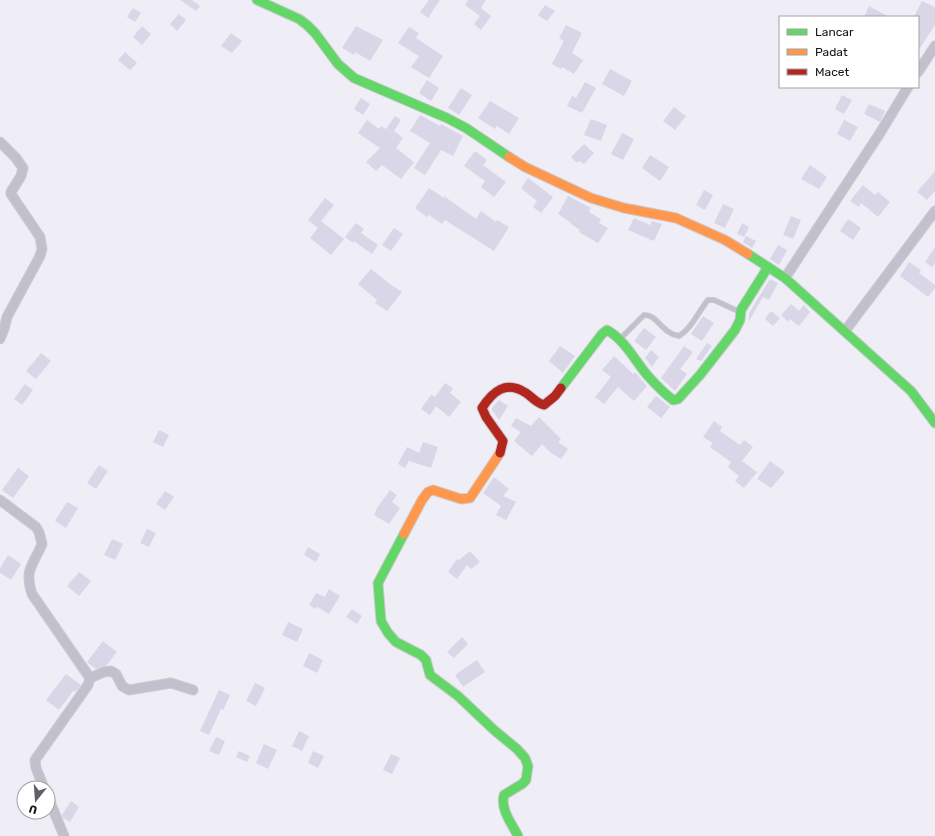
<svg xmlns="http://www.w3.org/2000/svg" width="935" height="836" viewBox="0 0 935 836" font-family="Rubik,sans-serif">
  <rect width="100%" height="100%" fill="#efeef6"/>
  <g fill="#d9d6e8">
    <polygon points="180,0 192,0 200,6 196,11"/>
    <polygon points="429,0 440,0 428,18 420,12"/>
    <polygon points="468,0 486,0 481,8 491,16 481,30 474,24 480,16 465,5"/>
    <polygon points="922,1 935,7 935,25 918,51 918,17 914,17"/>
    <polygon points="545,5 555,11 547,21 538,15"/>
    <polygon points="869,6 889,17 864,17"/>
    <polygon points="133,8 141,13 135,22 127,17"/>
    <polygon points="179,14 186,20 177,31 170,24"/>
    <polygon points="566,25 582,33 572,53 583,60 574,74 562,67 561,69 552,64 564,41 559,38"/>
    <polygon points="142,26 151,34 142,45 133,37"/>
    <polygon points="356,26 383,40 370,61 355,52 354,55 342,48"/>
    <polygon points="409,27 419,33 416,38 443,56 429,78 411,67 419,56 398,43"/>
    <polygon points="231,33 242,41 232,53 221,46"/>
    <polygon points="125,52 137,63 130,70 118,60"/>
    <polygon points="610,69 632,81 624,96 602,84"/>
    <polygon points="427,80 439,88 431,101 419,93"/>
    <polygon points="585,82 596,88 582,113 567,106 572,96 576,98"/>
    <polygon points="461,88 472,95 459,115 448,108"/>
    <polygon points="842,95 852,100 844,114 835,109"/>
    <polygon points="361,98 370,104 363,115 354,109"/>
    <polygon points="490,101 519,118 509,134 497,126 495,129 478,118"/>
    <polygon points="869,104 885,111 880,122 864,114"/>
    <polygon points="674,107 686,116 675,130 663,121"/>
    <polygon points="420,115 440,126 441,124 463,136 453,156 441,150 425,175 414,168 430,143 410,131"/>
    <polygon points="395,116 401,120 394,131 403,138 396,148 414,162 401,179 382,165 376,171 366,162 380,148 358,133 367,120 379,129 381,126 386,129"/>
    <polygon points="591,119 607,125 601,141 584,135"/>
    <polygon points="844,120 858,127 850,141 837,134"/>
    <polygon points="622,133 634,139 623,160 611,154"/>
    <polygon points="584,144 594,153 584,164 579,161 577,163 571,157"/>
    <polygon points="475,151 487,160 483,165 506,182 494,197 481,187 485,181 464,166"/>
    <polygon points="650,155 669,167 660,181 642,168"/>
    <polygon points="810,165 827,177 819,189 801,179"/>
    <polygon points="935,171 935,191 927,200 917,192"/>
    <polygon points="528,178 553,197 541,213 533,207 537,201 521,188"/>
    <polygon points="863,185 875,195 878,192 890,202 878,217 861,203 859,207 850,201"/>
    <polygon points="429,188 444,198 444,196 476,219 481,211 496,222 497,220 509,227 494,251 445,220 442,224 429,215 427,217 415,208"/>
    <polygon points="704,190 713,195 705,210 696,205"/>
    <polygon points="568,196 591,208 589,212 601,219 599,223 608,228 598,243 579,232 580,230 571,224 571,223 558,214"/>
    <polygon points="325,198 334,205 321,221 344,239 331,255 310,238 318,228 308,220"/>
    <polygon points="723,204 734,209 725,228 714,223"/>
    <polygon points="791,216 801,220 793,239 783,235"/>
    <polygon points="634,218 650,225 652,221 662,224 654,241 628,230"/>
    <polygon points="848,219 861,228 853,240 840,231"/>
    <polygon points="356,223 364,229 361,233 378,245 372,254 354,241 353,243 345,237"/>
    <polygon points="742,223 749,227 744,237 737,234"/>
    <polygon points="394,228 403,234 391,251 382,245"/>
    <polygon points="746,236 756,241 752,248 743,242"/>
    <polygon points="778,245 787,250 779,265 770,259"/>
    <polygon points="935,247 935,263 932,267 925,262"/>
    <polygon points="909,262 921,270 919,273 935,285 935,288 928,297 900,276"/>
    <polygon points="371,269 390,284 402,292 387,311 375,303 377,300 358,284"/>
    <polygon points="770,279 778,283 769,300 763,297 749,321 749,313"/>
    <polygon points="791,304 799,311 804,305 810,312 799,326 790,319 788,322 781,315"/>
    <polygon points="771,311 780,318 773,326 765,319"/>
    <polygon points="703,316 714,323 702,341 691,334"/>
    <polygon points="644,328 656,337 646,350 634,341"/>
    <polygon points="707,343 712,346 701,361 696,359"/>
    <polygon points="560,346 575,356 563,373 549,361"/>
    <polygon points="684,346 693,352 680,369 687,374 675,391 661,378"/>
    <polygon points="651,350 659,357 652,367 645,358"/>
    <polygon points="41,353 51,361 36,379 26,371"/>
    <polygon points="614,356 633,374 635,372 647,386 634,401 618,387 604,404 595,397 611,377 602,370"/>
    <polygon points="445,383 453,388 450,393 461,402 449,417 436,406 430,415 421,409 431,395 435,397"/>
    <polygon points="25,384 33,390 22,405 14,399"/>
    <polygon points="656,396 670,407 661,418 647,407"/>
    <polygon points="499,400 508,406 499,420 491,409"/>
    <polygon points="539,417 561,439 558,442 568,449 561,459 550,452 542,444 532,456 514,441 521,432 511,426 516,418 531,426"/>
    <polygon points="714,421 722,427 720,431 740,445 744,440 753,447 742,461 757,472 744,488 735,481 739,476 728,467 731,462 710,447 713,443 703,437"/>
    <polygon points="159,430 169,435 163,447 153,442"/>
    <polygon points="423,442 438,447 431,468 409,461 405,468 398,464 407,447 419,453"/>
    <polygon points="770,461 785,472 771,488 757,479"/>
    <polygon points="99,465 108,471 96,489 87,483"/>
    <polygon points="18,468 29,476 13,498 2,490"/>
    <polygon points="494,477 509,489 503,496 516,502 506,520 496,515 501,506 483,493"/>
    <polygon points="390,490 397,495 392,502 400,508 389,524 374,515 377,508"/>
    <polygon points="165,491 174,497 165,510 156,504"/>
    <polygon points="67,502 78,508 66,528 55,521"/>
    <polygon points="147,529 156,533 149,547 140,543"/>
    <polygon points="112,539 123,544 115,560 104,555"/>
    <polygon points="308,547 320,554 316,562 304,555"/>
    <polygon points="470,551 480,562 471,569 467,565 457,579 448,572 457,559 459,560"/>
    <polygon points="8,555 21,564 11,580 0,573 0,568"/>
    <polygon points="79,572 91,581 79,596 67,586"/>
    <polygon points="329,589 340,596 329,614 317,607 316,609 309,605 316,593 325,597"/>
    <polygon points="352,609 362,616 357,624 346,617"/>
    <polygon points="288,622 303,629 297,642 282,635"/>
    <polygon points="462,637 468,644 454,658 447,652"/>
    <polygon points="103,641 117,652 106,666 96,669 87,662"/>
    <polygon points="309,653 323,660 317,673 303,666"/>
    <polygon points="477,660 485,672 463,687 455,675"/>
    <polygon points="66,674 81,685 75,692 73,691 59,710 46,700"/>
    <polygon points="255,683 265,688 256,706 246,701"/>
    <polygon points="219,690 230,695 223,710 221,709 209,735 200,731"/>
    <polygon points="299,731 309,736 302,751 292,746"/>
    <polygon points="216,737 225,741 219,755 209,751"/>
    <polygon points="264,744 277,750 268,769 256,763"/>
    <polygon points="239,751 250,756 247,762 236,757"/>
    <polygon points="313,751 324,756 318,768 308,763"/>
    <polygon points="391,754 400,758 392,774 383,770"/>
    <polygon points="71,801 79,807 70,822 63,818 62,815"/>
  </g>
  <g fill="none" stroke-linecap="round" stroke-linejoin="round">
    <g stroke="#cdccd2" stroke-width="6">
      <path id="lane" d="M620,339L644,315C657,314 661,333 679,336C692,328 698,312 708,300H714L740,312"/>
    </g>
    <g stroke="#cdccd2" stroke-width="11">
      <g id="street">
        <polyline points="918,72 935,46"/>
        <polyline points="0,142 16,158 23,168 21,176 11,192 11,194 40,237 42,249 40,256 7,317 4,329 0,339"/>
        <polyline points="785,278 880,133 908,87"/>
        <polyline points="845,331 935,211"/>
        <path d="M0,500L36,527L39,532L42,544C33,566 24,569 32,594L90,678L88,685L35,760L36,768L44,788"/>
        <polyline points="90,678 104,672 111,671 116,674 122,686 129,690 171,683 193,690"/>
        <polyline points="48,797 64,836"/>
      </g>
    </g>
    <g stroke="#cdccd2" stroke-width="11">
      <g id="fast">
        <polyline points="257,0 299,19 307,25 315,33 338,64 354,78 447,118 466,128 509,157"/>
        <polyline points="748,254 785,278 911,391 935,423"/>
        <path d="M561,388L602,334L607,330C625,340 635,361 648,376C656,385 664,393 673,400L678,399L700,375L735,330L740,320L741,310L768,267"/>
        <path d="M404,534L378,583L381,621L388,633L396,642L421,655L426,660L430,675L458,696L494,730L517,749L525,758L528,766L526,780L522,784L504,795C500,809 512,824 518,836"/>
      </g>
    </g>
    <g stroke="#cdccd2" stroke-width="11">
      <g id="slow">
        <polyline points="509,157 525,167 591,198 624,208 676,218 725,240 748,254"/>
        <polyline points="404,534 422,500 428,492 433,490 461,499 470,498 500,453"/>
      </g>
    </g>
    <g stroke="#cdccd2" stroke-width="11">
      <path id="jam" d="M500,453L503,441L486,417L482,408C493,391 506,380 526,393C532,397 536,403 544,405L555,396L561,388"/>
    </g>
    <use href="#lane" stroke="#c2c0cd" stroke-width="4.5"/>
    <use href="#street" stroke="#c2c0cd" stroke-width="9"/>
    <use href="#fast" stroke="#63d668" stroke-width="9"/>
    <use href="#slow" stroke="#ff974d" stroke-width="9"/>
    <use href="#jam" stroke="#b3261e" stroke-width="9"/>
  </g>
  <rect x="779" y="16" width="140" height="72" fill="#ffffff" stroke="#a1a1a3"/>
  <rect x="787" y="29" width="20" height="6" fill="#63d668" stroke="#a1a1a3"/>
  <text x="815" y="36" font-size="12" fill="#131318">Lancar</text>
  <rect x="787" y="49" width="20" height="6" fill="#ff974d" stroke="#a1a1a3"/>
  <text x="815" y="56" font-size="12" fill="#131318">Padat</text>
  <rect x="787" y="69" width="20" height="6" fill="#b3261e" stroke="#a1a1a3"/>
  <text x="815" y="76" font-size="12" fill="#131318">Macet</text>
  <g transform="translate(36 800) rotate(197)"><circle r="19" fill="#ffffff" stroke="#a1a1a3"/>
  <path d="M0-3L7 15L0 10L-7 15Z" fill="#606066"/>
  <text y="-6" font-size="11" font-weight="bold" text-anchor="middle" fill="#131318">U</text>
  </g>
</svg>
